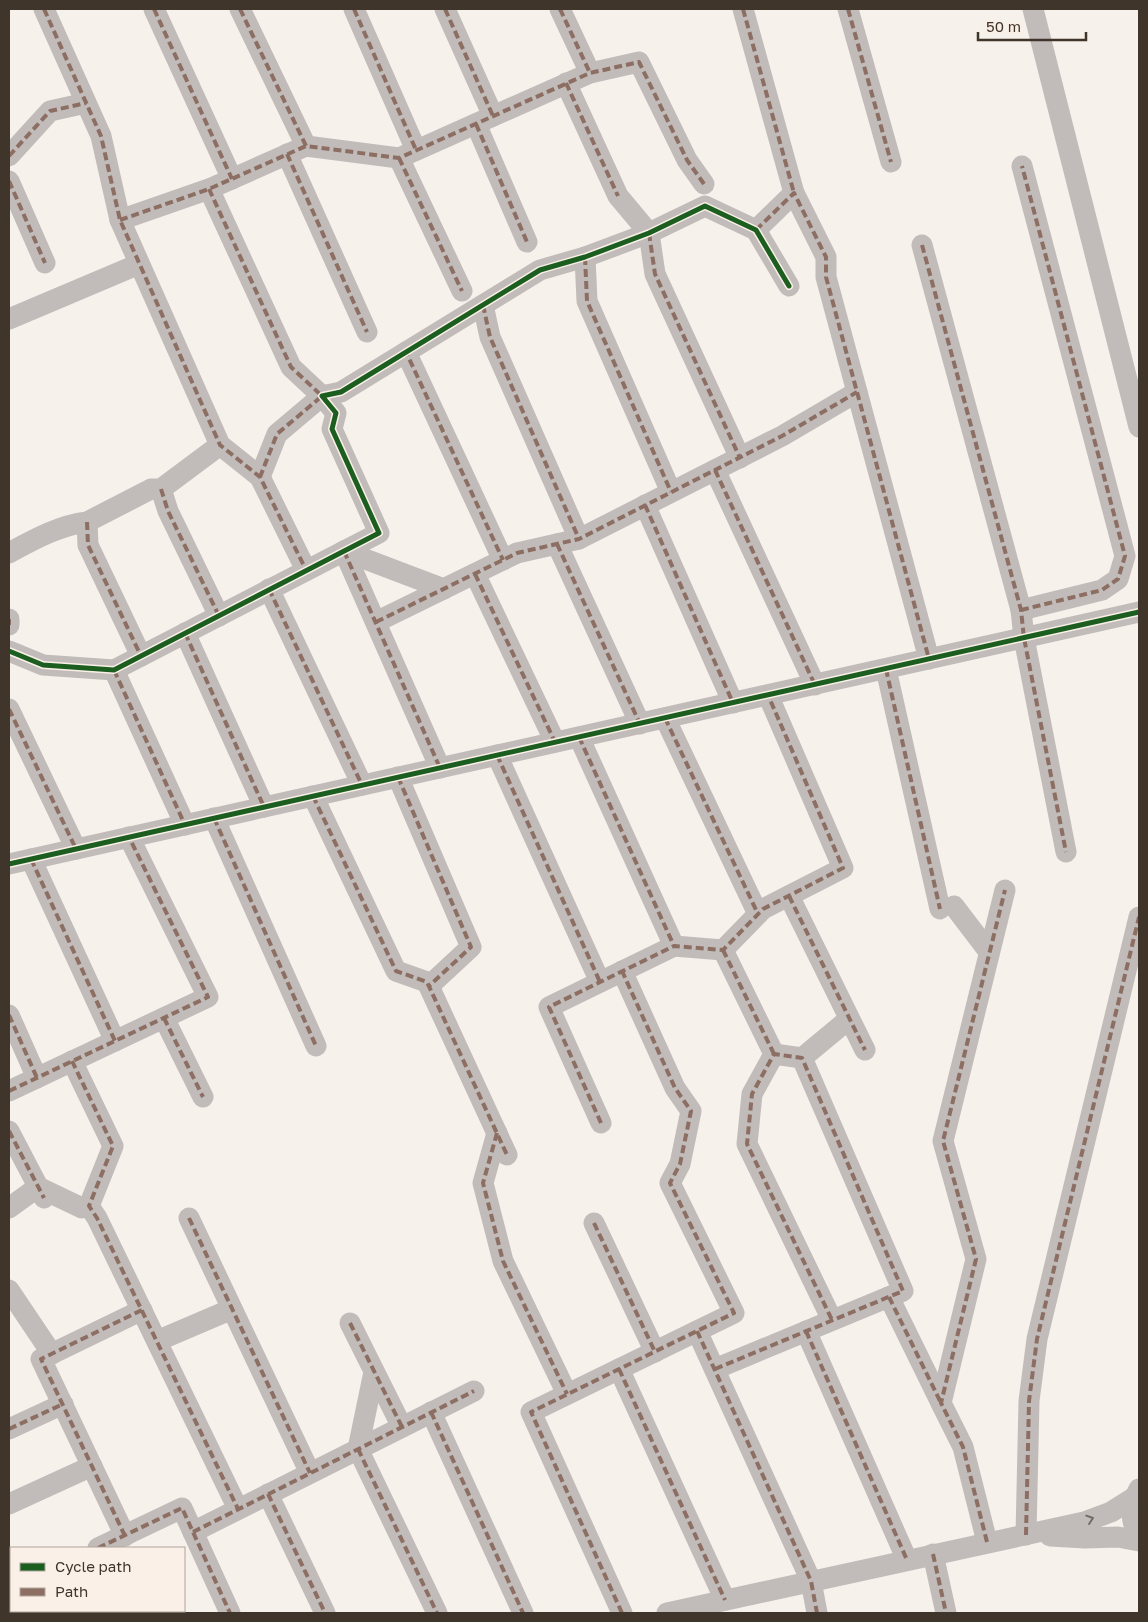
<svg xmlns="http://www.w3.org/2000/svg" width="1148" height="1622" viewBox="0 0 1148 1622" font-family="'Golos Text',sans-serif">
  <rect width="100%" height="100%" fill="#f6f1eb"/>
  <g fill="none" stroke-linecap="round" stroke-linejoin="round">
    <g stroke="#c1bcba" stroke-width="21">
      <polyline points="44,9 101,136 120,220 220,445 260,477 306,570"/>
      <polyline points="154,9 232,179"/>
      <polyline points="240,9 306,146"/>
      <polyline points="354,9 416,150"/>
      <polyline points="445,9 493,116"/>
      <polyline points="560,9 590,73"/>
      <polyline points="743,9 794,193"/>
      <polyline points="848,9 891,162"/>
      <polyline points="1033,9 1139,427"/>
      <polyline points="566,83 618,196 649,233 655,274 740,458"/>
      <polyline points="476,124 527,242"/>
      <polyline points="287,154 367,332"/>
      <polyline points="9,156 50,111 86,103"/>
      <polyline points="399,158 462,291"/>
      <polyline points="9,181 45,263"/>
      <polyline points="209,189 291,367 322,396 277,434 260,477"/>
      <polyline points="120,220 209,189 306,146 399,158 590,73 639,62 687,160 704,184"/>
      <polyline points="756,230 794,193 826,257 826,277 929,659"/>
      <polyline points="922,245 1021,610 1024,638 1066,852"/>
      <polyline points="585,257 587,301 671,492"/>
      <polyline points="483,305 490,337 579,539"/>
      <polyline points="9,319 139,264"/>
      <polyline points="406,352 503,560"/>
      <polyline points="715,470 815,685"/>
      <polyline points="161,489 168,511 219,616"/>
      <polyline points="645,505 733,703"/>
      <polyline points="87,522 88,545 141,656"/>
      <polyline points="557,544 640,724"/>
      <polyline points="344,551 440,768"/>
      <polyline points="344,551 444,589"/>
      <path d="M9,553C33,540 60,525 87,522L151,489H161L220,445"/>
      <polyline points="475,574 555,742"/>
      <polyline points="269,589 362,785"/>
      <polyline points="1021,610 1102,590 1118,579 1125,556 1022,166"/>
      <polyline points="9,619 9,625"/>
      <polyline points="376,622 517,553 579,539 782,436 857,392"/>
      <polyline points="185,633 264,807"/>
      <polyline points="9,651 43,665 114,670 379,533 332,429 336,413 322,396 341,392 540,270 585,257 649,233 705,206 756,230 789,286"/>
      <polyline points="886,669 940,909"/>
      <polyline points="114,670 185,825"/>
      <polyline points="9,709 76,849"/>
      <polyline points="665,718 758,914"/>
      <polyline points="579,737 674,946"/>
      <polyline points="497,755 600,982"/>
      <polyline points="398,777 471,947 429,986"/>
      <polyline points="313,796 396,971 427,982 507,1155"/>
      <polyline points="214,818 316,1046"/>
      <polyline points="31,859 115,1041"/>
      <polyline points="9,864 1139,612"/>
      <polyline points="789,896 865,1050"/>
      <polyline points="954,906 989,952"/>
      <polyline points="723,950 774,1054"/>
      <polyline points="9,1015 37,1078"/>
      <polyline points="164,1018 203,1097"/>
      <polyline points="802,1058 774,1054 752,1094 747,1144 832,1320"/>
      <polyline points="802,1058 849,1019"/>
      <polyline points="72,1061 113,1146 89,1206"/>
      <polyline points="9,1091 208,997 129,837"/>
      <polyline points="601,1123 549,1007 674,946 723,950 763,909 843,868 768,695"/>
      <polyline points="9,1131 44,1198"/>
      <polyline points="497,1133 483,1183 503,1261 567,1394"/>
      <polyline points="89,1206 97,1218 238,1509"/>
      <polyline points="9,1208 38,1187 82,1208 89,1206"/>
      <polyline points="189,1218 310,1473"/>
      <polyline points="594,1223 655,1352"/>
      <polyline points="9,1290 52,1354"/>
      <polyline points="889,1297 941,1403"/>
      <polyline points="350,1323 402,1427"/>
      <polyline points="697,1331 811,1581 817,1613"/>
      <polyline points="806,1331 907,1560"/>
      <polyline points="157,1341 232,1309"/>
      <polyline points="619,1369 725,1600"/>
      <polyline points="715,1369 903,1291 802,1058"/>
      <polyline points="374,1372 358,1449 437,1613"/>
      <polyline points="431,1412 523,1613"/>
      <polyline points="9,1429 63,1404"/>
      <path d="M1139,1489C1131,1503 1129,1521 1139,1535"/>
      <polyline points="268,1494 325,1613"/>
      <polyline points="9,1504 92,1466"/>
      <polyline points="193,1532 474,1391"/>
      <polyline points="1026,1535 1029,1401 1037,1339 1139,917"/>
      <polyline points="125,1536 41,1359 142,1310"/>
      <polyline points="1050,1536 1085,1538 1118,1537 1139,1541"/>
      <polyline points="987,1542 963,1447 941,1403 976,1259 943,1141 1005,890"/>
      <polyline points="98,1548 182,1508 230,1613"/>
      <polyline points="933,1554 946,1613"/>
      <polyline points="115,1611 116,1613"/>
      <polyline points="9,1612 9,1613"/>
      <polyline points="622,1613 531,1412 734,1313 670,1183 680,1164 691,1111 675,1088 622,971"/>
      <polyline points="667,1613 1084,1522 1111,1512 1135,1497"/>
    </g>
    <g stroke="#8d6e63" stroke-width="4" stroke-dasharray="8 4" stroke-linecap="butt">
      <polyline points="44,9 101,136 120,220 220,445 260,477 306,570"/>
      <polyline points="154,9 232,179"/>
      <polyline points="240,9 306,146"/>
      <polyline points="354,9 416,150"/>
      <polyline points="445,9 493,116"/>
      <polyline points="560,9 590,73"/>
      <polyline points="743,9 794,193"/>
      <polyline points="848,9 891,162"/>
      <polyline points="566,83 618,196"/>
      <polyline points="476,124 527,242"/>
      <polyline points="287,154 367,332"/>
      <polyline points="9,156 50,111 86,103"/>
      <polyline points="399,158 462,291"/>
      <polyline points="9,181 45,263"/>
      <polyline points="209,189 291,367 322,396 277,434 260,477"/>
      <polyline points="120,220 209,189 306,146 399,158 590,73 639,62 687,160 704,184"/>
      <polyline points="756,230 794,193 826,257 826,277 929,659"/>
      <polyline points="649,233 655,274 740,458"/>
      <polyline points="922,245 1021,610 1024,638 1066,852"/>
      <polyline points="585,257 587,301 671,492"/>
      <polyline points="483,305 490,337 579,539"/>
      <polyline points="403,354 406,352 503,560"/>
      <polyline points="715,470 815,685"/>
      <polyline points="161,489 168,511 219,616"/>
      <polyline points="645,505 733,703"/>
      <polyline points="87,522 88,545 141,656"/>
      <polyline points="557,544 640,724"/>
      <polyline points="344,551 440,768"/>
      <polyline points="475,574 555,742"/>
      <polyline points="269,589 362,785"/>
      <polyline points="1021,610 1102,590 1118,579 1125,556 1022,166"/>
      <polyline points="9,619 9,625"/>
      <polyline points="376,622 517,553 579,539 782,436 857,392"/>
      <polyline points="185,633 264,807"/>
      <polyline points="886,669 940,909"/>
      <polyline points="114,670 185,825"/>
      <polyline points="9,709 76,849"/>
      <polyline points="665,718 758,914"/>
      <polyline points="579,737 674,946"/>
      <polyline points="497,755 600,982"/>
      <polyline points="398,777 471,947 429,986"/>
      <polyline points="313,796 396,971 427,982 507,1155"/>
      <polyline points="214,818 316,1046"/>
      <polyline points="31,859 115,1041"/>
      <polyline points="789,896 865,1050"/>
      <polyline points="723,950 774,1054"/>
      <polyline points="9,1015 37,1078"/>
      <polyline points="164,1018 203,1097"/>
      <polyline points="72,1061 113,1146 89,1206 97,1218 238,1509"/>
      <polyline points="9,1091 208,997 129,837"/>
      <polyline points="601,1123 549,1007 674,946 723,950 763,909 843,868 768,695"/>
      <polyline points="9,1131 44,1198"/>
      <polyline points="497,1133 483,1183 503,1261 567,1394"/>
      <polyline points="189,1218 310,1473"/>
      <polyline points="594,1223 655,1352"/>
      <polyline points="889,1297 941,1403"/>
      <polyline points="350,1323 402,1427"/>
      <polyline points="697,1331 811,1581 817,1613"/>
      <polyline points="806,1331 907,1560"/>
      <polyline points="619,1369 725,1600"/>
      <polyline points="715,1369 903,1291 802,1058 774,1054 752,1094 747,1144 832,1320"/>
      <polyline points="431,1412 523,1613"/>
      <polyline points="9,1429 63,1404"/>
      <polyline points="358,1449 437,1613"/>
      <polyline points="268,1494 325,1613"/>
      <polyline points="193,1532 474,1391"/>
      <polyline points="1026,1535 1029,1401 1037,1339 1139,917"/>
      <polyline points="125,1536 41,1359 142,1310"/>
      <polyline points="987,1542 963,1447 941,1403 976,1259 943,1141 1005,890"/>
      <polyline points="98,1548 182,1508 230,1613"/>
      <polyline points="933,1554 946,1613"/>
      <polyline points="115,1611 116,1613"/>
      <polyline points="9,1612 9,1613"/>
      <polyline points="622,1613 531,1412 734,1313 670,1183 680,1164 691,1111 675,1088 622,971"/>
    </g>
    <g stroke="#fbf0e7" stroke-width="8">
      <g id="cycleway">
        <polyline points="9,651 43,665 114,670 379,533 332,429 336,413 322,396 341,392 540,270 585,257 649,233 705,206 756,230 789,286"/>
        <polyline points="9,864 1139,612"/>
      </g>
    </g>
    <use href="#cycleway" stroke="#1b5e20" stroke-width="5"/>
  </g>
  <defs><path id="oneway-chevron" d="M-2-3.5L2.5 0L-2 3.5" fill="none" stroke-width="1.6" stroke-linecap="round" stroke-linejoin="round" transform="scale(1.25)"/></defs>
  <use stroke="#736b64" href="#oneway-chevron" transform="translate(1090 1519) rotate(-19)"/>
  <rect width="1148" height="1622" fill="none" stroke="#3f352b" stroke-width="20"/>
  <rect x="10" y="1547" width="175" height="65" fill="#fbf0e7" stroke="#b0a59c"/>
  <rect x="20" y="1563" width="25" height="8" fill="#1b5e20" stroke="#b0a59c"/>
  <text x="55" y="1572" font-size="15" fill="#3f352b">Cycle path</text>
  <rect x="20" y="1588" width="25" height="8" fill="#8d6e63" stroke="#b0a59c"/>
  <text x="55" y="1597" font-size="15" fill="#3f352b">Path</text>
  <path d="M978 32v8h108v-8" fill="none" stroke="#3f352b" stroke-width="2.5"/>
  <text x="986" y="32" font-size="15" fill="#3f352b" stroke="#fbf0e7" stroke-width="4" paint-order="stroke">50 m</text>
</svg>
